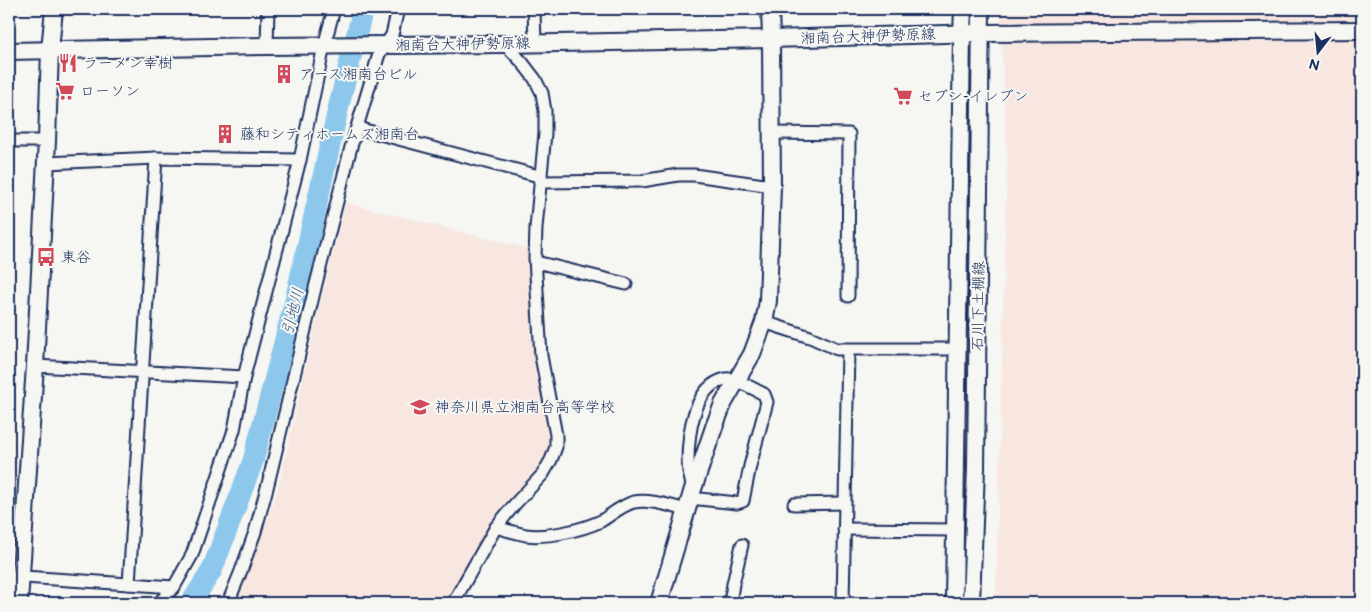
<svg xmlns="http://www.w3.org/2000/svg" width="1371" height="612" viewBox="0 0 1371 612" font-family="'Balsamiq Sans','Klee One',sans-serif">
  <rect width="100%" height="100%" fill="#f6f6f2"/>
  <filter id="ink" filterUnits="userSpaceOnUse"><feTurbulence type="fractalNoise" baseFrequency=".02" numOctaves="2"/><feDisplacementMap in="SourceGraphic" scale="10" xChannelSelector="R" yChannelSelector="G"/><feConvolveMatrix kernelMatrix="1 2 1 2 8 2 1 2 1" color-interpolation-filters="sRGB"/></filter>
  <g filter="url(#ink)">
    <g fill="#f8e6e0">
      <polygon points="1000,9 1362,9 1362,603 996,603 1007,159"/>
      <polygon points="346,203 529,249 532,340 538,381 550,433 552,446 550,459 483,545 447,603 233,603 244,580 269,515 280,481 324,288"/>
    </g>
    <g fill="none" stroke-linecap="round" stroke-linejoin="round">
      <polyline stroke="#8dc7ec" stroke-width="21" points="191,603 212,570 253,461 294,305 339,105 363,9"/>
      <g stroke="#1b2f5e" stroke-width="15">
        <g id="street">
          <polyline points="534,9 535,43"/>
          <polyline points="267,46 268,9"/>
          <polyline points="357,128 535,175 541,175"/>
          <polyline points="772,133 849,134 848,296"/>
          <polyline points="9,141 47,141"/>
          <polyline points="46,163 156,158 300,160"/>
          <polyline points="540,182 642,181 678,175 694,175 772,186"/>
          <polyline points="536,262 626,284"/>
          <polyline points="764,322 810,337 837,349 958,349"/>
          <polyline points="35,366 244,377"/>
          <path d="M690,498L737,503L743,501L750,466L767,402L764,394C755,390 734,377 725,379C693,387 688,435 688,462C688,471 691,480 693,489"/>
          <polyline points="794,504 844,503"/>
          <path d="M496,527C506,530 516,533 526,535C547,538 582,530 601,521C611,515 622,505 634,502C651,499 670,506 687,510"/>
          <polyline points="844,529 956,530"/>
          <polyline points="9,576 174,587"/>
          <polyline points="129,584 156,158"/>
          <polyline points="159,603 174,587 192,555 234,430 244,377 300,160 324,46 334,9"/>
          <polyline points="228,603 241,571 255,532 268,484 316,284 351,147 379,54 392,35 398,9"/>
          <polyline points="453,603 496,527 515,504 543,474 551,460 556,447 556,435 541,356 535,258 536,228 545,133 545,111 542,93 535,79 522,62 505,44"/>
          <polyline points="730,603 733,584 742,545"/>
          <polyline points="843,603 848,350"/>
        </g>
      </g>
      <g stroke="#1b2f5e" stroke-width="20">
        <g id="secondary">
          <polyline points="9,51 267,46 505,44 771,39 980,33 1362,30"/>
          <polyline points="19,603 35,366 47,141 50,50 54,9"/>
          <polyline points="659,603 693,489 714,427 723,404 752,354 764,322 768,301 772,186 771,39 770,9"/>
          <polyline points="954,603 962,34 963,9"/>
          <polyline points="971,603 976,468 981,9"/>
        </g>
      </g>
      <use href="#street" stroke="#f6f6f2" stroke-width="11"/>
      <use href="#secondary" stroke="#f6f6f2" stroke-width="16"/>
    </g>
  </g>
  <defs>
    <g id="restaurant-bare" transform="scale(1.5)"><path d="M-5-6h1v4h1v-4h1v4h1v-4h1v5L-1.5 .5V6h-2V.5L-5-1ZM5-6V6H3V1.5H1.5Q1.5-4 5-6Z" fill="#d1495b" stroke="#f6f6f2" stroke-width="2.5" paint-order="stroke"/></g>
    <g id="building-bare" transform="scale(1.5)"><path d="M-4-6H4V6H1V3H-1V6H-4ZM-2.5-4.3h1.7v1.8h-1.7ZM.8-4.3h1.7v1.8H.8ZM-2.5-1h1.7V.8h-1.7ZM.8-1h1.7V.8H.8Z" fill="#d1495b" stroke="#f6f6f2" stroke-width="2.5" paint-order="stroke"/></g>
    <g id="supermarket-bare" transform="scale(1.5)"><path d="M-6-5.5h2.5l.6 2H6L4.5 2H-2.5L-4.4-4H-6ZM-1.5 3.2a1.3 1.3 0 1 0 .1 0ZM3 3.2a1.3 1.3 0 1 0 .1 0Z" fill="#d1495b" stroke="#f6f6f2" stroke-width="2.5" paint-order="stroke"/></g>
    <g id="bus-bare" transform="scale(1.5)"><path d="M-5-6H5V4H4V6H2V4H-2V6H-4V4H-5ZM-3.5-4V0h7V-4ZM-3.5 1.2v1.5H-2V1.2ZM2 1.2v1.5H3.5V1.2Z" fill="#d1495b" stroke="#f6f6f2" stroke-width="2.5" paint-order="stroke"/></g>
    <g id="school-bare" transform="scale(1.5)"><path d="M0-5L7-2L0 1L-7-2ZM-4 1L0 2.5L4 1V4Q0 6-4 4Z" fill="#d1495b" stroke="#f6f6f2" stroke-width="2.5" paint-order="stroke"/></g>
  </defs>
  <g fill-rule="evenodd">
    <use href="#restaurant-bare" x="68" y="63"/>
    <use href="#building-bare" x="284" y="74"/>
    <use href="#supermarket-bare" x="65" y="91"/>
    <use href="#supermarket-bare" x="903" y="96"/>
    <use href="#building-bare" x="225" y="134"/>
    <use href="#bus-bare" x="46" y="257"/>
    <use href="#school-bare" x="420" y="407"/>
  </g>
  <g text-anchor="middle" stroke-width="4" stroke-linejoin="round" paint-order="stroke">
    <g font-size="15" fill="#1b2f5e" stroke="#f6f6f2">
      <text transform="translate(868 36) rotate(-2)" y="5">湘南台大神伊勢原線</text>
      <text transform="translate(463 44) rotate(-1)" y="5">湘南台大神伊勢原線</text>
      <text transform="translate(978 306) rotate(-89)" y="5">石川下土棚線</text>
    </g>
    <g font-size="15" fill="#1b2f5e" stroke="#f6f6f2" text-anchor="start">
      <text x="83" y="68">ラーメン幸樹</text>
      <text x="299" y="79">アース湘南台ビル</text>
      <text x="80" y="96">ローソン</text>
      <text x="918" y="101">セブン-イレブン</text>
      <text x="240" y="139">藤和シティホームズ湘南台</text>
      <text x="61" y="262">東谷</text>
      <text x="435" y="412">神奈川県立湘南台高等学校</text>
    </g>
    <g font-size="16" font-style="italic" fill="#385582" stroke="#f6f6f2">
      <text transform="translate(292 311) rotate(-76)" y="6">引地川</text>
    </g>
  </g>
  <rect width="1371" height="612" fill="none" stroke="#f6f6f2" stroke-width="30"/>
  <rect x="15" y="15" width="1341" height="582" fill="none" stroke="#1b2f5e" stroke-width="2" filter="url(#ink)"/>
  <g transform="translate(1318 52) rotate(196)" stroke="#f6f6f2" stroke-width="4" paint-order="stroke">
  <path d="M0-4L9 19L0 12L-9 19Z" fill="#1b2f5e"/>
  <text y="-8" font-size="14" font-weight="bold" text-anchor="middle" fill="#1b2f5e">N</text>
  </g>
</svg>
